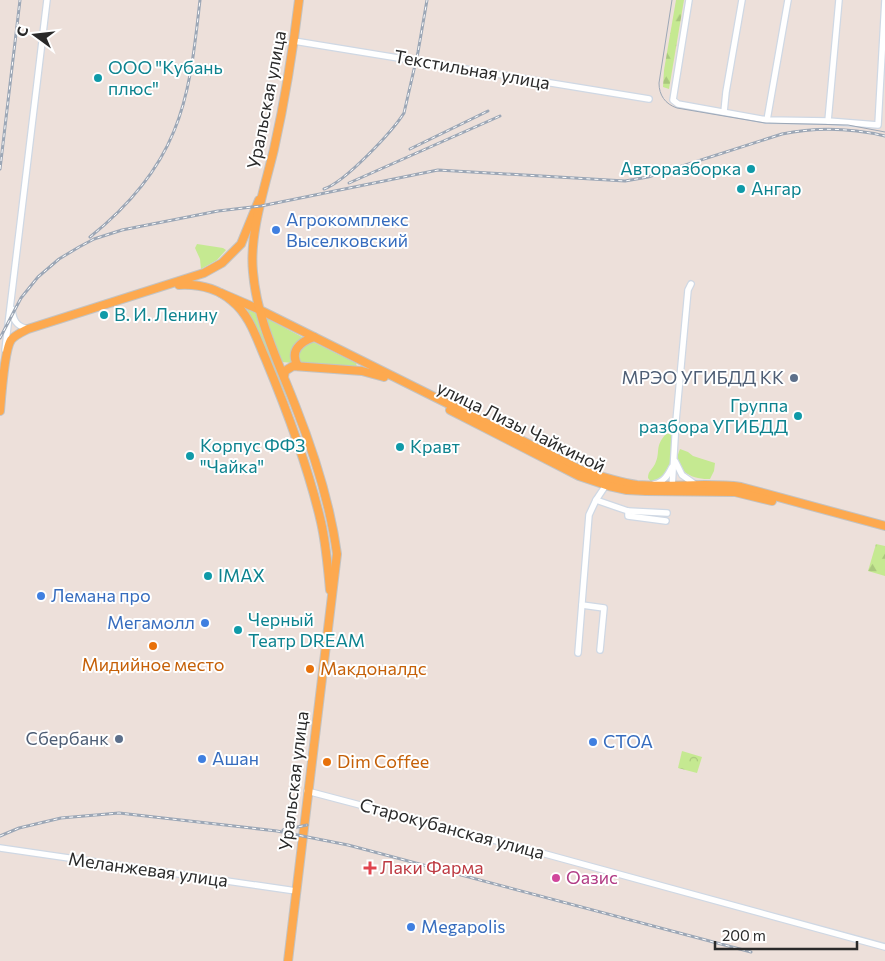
<svg xmlns="http://www.w3.org/2000/svg" width="885" height="961" viewBox="0 0 885 961" font-family="Commissioner,sans-serif">
  <defs>
    <pattern id="forest-firs" width="22" height="20" patternUnits="userSpaceOnUse" patternTransform="scale(1.25)"><rect width="22" height="20" fill="#c5e991"/><path d="M5 1l3.5 6h-7zM16 11l3.5 6h-7z" fill="#a9c87d"/></pattern>
    <pattern id="park-crowns" width="20" height="18" patternUnits="userSpaceOnUse" patternTransform="scale(1.25)"><rect width="20" height="18" fill="#c5e991"/><path d="M2 6a3 3 0 1 1 6 0M12 15a3 3 0 1 1 6 0" fill="none" stroke="#a9c87d"/></pattern>
  </defs>
  <rect width="100%" height="100%" fill="#ede0da"/>
  <g fill="#c5e991">
    <polygon points="197,244 223,248 226,250 217,260 201,269 200,259 195,248"/>
    <polygon points="247,309 256,313 263,336 303,430 301,431 256,326"/>
    <path d="M264,317L304,338C295,344 290,351 293,363L282,362Z"/>
    <polygon points="313,342 356,363 357,367 299,364 298,351 306,343"/>
    <path d="M670,433L673,436C671,456 675,474 652,483L648,478C648,471 652,470 655,464C661,452 654,447 666,434Z"/>
    <path d="M680,449L688,452L693,456L715,463L714,471L710,479C693,480 670,470 680,449Z"/>
  </g>
  <g fill="url(#forest-firs)">
    <polygon points="676,0 684,0 669,89 663,87 664,70"/>
    <polygon points="876,544 885,546 885,576 868,571"/>
  </g>
  <polygon fill="url(#park-crowns)" points="682,751 702,757 697,773 678,768"/>
  <g fill="none" stroke-linecap="round" stroke-linejoin="round">
    <g stroke="#cfd8e4" stroke-width="8">
      <g id="minor">
        <polyline points="689,0 673,100 678,104 767,120 828,121 878,125 885,0"/>
        <polyline points="294,41 649,99"/>
        <polyline points="724,112 726,92 742,0"/>
        <polyline points="767,120 788,0"/>
        <polyline points="828,121 839,0"/>
        <path d="M12,309C13,320 16,326 28,329"/>
        <polyline points="5,350 47,0"/>
        <polyline points="675,461 682,475 696,485"/>
        <path d="M654,484C664,482 668,475 672,467"/>
        <polyline points="672,488 676,421 688,290 691,284"/>
        <polyline points="596,500 628,511 628,516 666,521"/>
        <polyline points="628,511 667,513"/>
        <polyline points="582,605 604,608 600,650"/>
        <polyline points="578,653 589,515 596,500 606,485"/>
        <polyline points="307,791 527,849 885,947"/>
        <polyline points="0,848 296,891"/>
      </g>
    </g>
    <g stroke="#c3c3c3" stroke-width="10">
      <g id="major">
        <path d="M179,285C199,284 217,288 232,301C250,315 257,340 266,360C288,413 308,466 321,522C326,544 328,567 330,590"/>
        <path d="M221,293L258,309L581,470C599,476 618,482 637,485C672,488 707,482 741,487L885,526"/>
        <path d="M298,366C289,351 300,342 314,337"/>
        <polyline points="284,377 285,371 293,366 362,371 384,377"/>
        <polyline points="450,410 579,476 609,486 627,490 646,491 735,492 772,501"/>
        <path d="M0,411C1,398 5,349 11,340C15,335 22,332 28,329L204,273L222,263L241,244L259,200"/>
        <path d="M288,961L337,554C330,503 314,453 295,405C278,361 257,320 253,272C249,234 265,187 274,149C285,100 293,50 299,0"/>
      </g>
    </g>
    <use href="#minor" stroke="#fff" stroke-width="5.5"/>
    <use href="#major" stroke="#fda94f" stroke-width="8"/>
    <path stroke="#9ca7b6" stroke-width="1" d="M672,0L659,83C659,95 665,104 677,108L765,123L848,125L885,132"/>
    <g stroke="#9ca7b6" stroke-width="3">
      <g id="rail">
        <polyline points="410,149 488,111"/>
        <polyline points="0,169 20,0"/>
        <polyline points="349,183 500,116"/>
        <path d="M324,189C345,182 392,132 404,113L418,52L427,0"/>
        <path d="M90,237C125,209 157,173 174,131C191,90 195,43 200,0"/>
        <path d="M0,338L21,298L38,277L59,259L79,247L94,239L122,230L218,211L261,206L438,170L625,181L648,177L782,134C816,127 851,128 885,136"/>
        <polyline points="283,830 307,825"/>
        <polyline points="0,836 19,828 61,818 119,813 277,831 348,845 751,952"/>
      </g>
    </g>
    <use href="#rail" stroke="#fff" stroke-width="1" stroke-dasharray="4" stroke-linecap="butt"/>
  </g>
  <g fill="#0f9aa8" stroke="#fff" stroke-width="2">
    <circle cx="98" cy="78" r="5"/>
    <circle cx="751" cy="169" r="5"/>
    <circle cx="741" cy="189" r="5"/>
    <circle cx="104" cy="315" r="5"/>
    <circle cx="798" cy="416" r="5"/>
    <circle cx="400" cy="447" r="5"/>
    <circle cx="190" cy="456" r="5"/>
    <circle cx="208" cy="576" r="5"/>
    <circle cx="238" cy="630" r="5"/>
  </g>
  <g fill="#3f7fe0" stroke="#fff" stroke-width="2">
    <circle cx="276" cy="230" r="5"/>
    <circle cx="41" cy="596" r="5"/>
    <circle cx="205" cy="623" r="5"/>
    <circle cx="593" cy="742" r="5"/>
    <circle cx="202" cy="759" r="5"/>
    <circle cx="411" cy="927" r="5"/>
  </g>
  <g fill="#5c6f8a" stroke="#fff" stroke-width="2">
    <circle cx="794" cy="378" r="5"/>
    <circle cx="119" cy="739" r="5"/>
  </g>
  <g fill="#e8710a" stroke="#fff" stroke-width="2">
    <circle cx="153" cy="646" r="5"/>
    <circle cx="310" cy="669" r="5"/>
    <circle cx="327" cy="762" r="5"/>
  </g>
  <path fill="#e0444e" stroke="#fff" stroke-width="2" d="M367.5 860.5h5v5h5v5h-5v5h-5v-5h-5v-5h5z"/>
  <circle fill="#d1479c" stroke="#fff" stroke-width="2" cx="556" cy="878" r="5"/>
  <g text-anchor="middle" stroke-width="4" stroke-linejoin="round" paint-order="stroke">
    <g font-size="18" fill="#0d838f" stroke="#fff" text-anchor="start">
      <text x="108" y="74">ООО "Кубань<tspan x="108" dy="21">плюс"</tspan></text>
      <text x="741" y="175" text-anchor="end">Авторазборка</text>
      <text x="751" y="195">Ангар</text>
      <text x="114" y="321">В. И. Ленину</text>
      <text x="788" y="412" text-anchor="end">Группа<tspan x="788" dy="21">разбора УГИБДД</tspan></text>
      <text x="200" y="452">Корпус ФФЗ<tspan x="200" dy="21">"Чайка"</tspan></text>
      <text x="410" y="453">Кравт</text>
      <text x="218" y="582">IMAX</text>
      <text x="248" y="626">Черный<tspan x="248" dy="21">Театр DREAM</tspan></text>
    </g>
    <g font-size="18" fill="#2a2a2a" stroke="#fff">
      <text transform="translate(472 70) rotate(10)" y="6">Текстильная улица</text>
      <text transform="translate(267 100) rotate(-79)" y="6">Уральская улица</text>
      <text transform="translate(521 427) rotate(26)" y="6">улица Лизы Чайкиной</text>
      <text transform="translate(294 781) rotate(-83)" y="6">Уральская улица</text>
      <text transform="translate(452 829) rotate(15)" y="6">Старокубанская улица</text>
      <text transform="translate(148 870) rotate(8)" y="6">Меланжевая улица</text>
    </g>
    <g font-size="18" fill="#366cbe" stroke="#fff" text-anchor="start">
      <text x="286" y="226">Агрокомплекс<tspan x="286" dy="21">Выселковский</tspan></text>
      <text x="51" y="602">Лемана про</text>
      <text x="195" y="629" text-anchor="end">Мегамолл</text>
      <text x="603" y="748">СТОА</text>
      <text x="212" y="765">Ашан</text>
      <text x="421" y="933">Megapolis</text>
    </g>
    <g font-size="18" fill="#4e5e75" stroke="#fff" text-anchor="end">
      <text x="784" y="384">МРЭО УГИБДД КК</text>
      <text x="109" y="745">Сбербанк</text>
    </g>
    <g font-size="18" fill="#c56008" stroke="#fff" text-anchor="start">
      <text x="153" y="671" text-anchor="middle">Мидийное место</text>
      <text x="320" y="675">Макдоналдс</text>
      <text x="337" y="768">Dim Coffee</text>
    </g>
    <g font-size="18" fill="#be3a42" stroke="#fff" text-anchor="start">
      <text x="380" y="874">Лаки Фарма</text>
    </g>
    <g font-size="18" fill="#b23c85" stroke="#fff" text-anchor="start">
      <text x="566" y="884">Оазис</text>
    </g>
  </g>
  <g transform="translate(35 35) rotate(285)" stroke="#ffffff" stroke-width="4" paint-order="stroke">
  <path d="M0-4L9 19L0 12L-9 19Z" fill="#2a2a2a"/>
  <text y="-8" font-size="14" font-weight="bold" text-anchor="middle" fill="#2a2a2a">С</text>
  </g>
  <path d="M715 941v8h142v-8" fill="none" stroke="#2a2a2a" stroke-width="2.5"/>
  <text x="722" y="941" font-size="15" fill="#2a2a2a" stroke="#ffffff" stroke-width="4" paint-order="stroke">200 m</text>
</svg>
